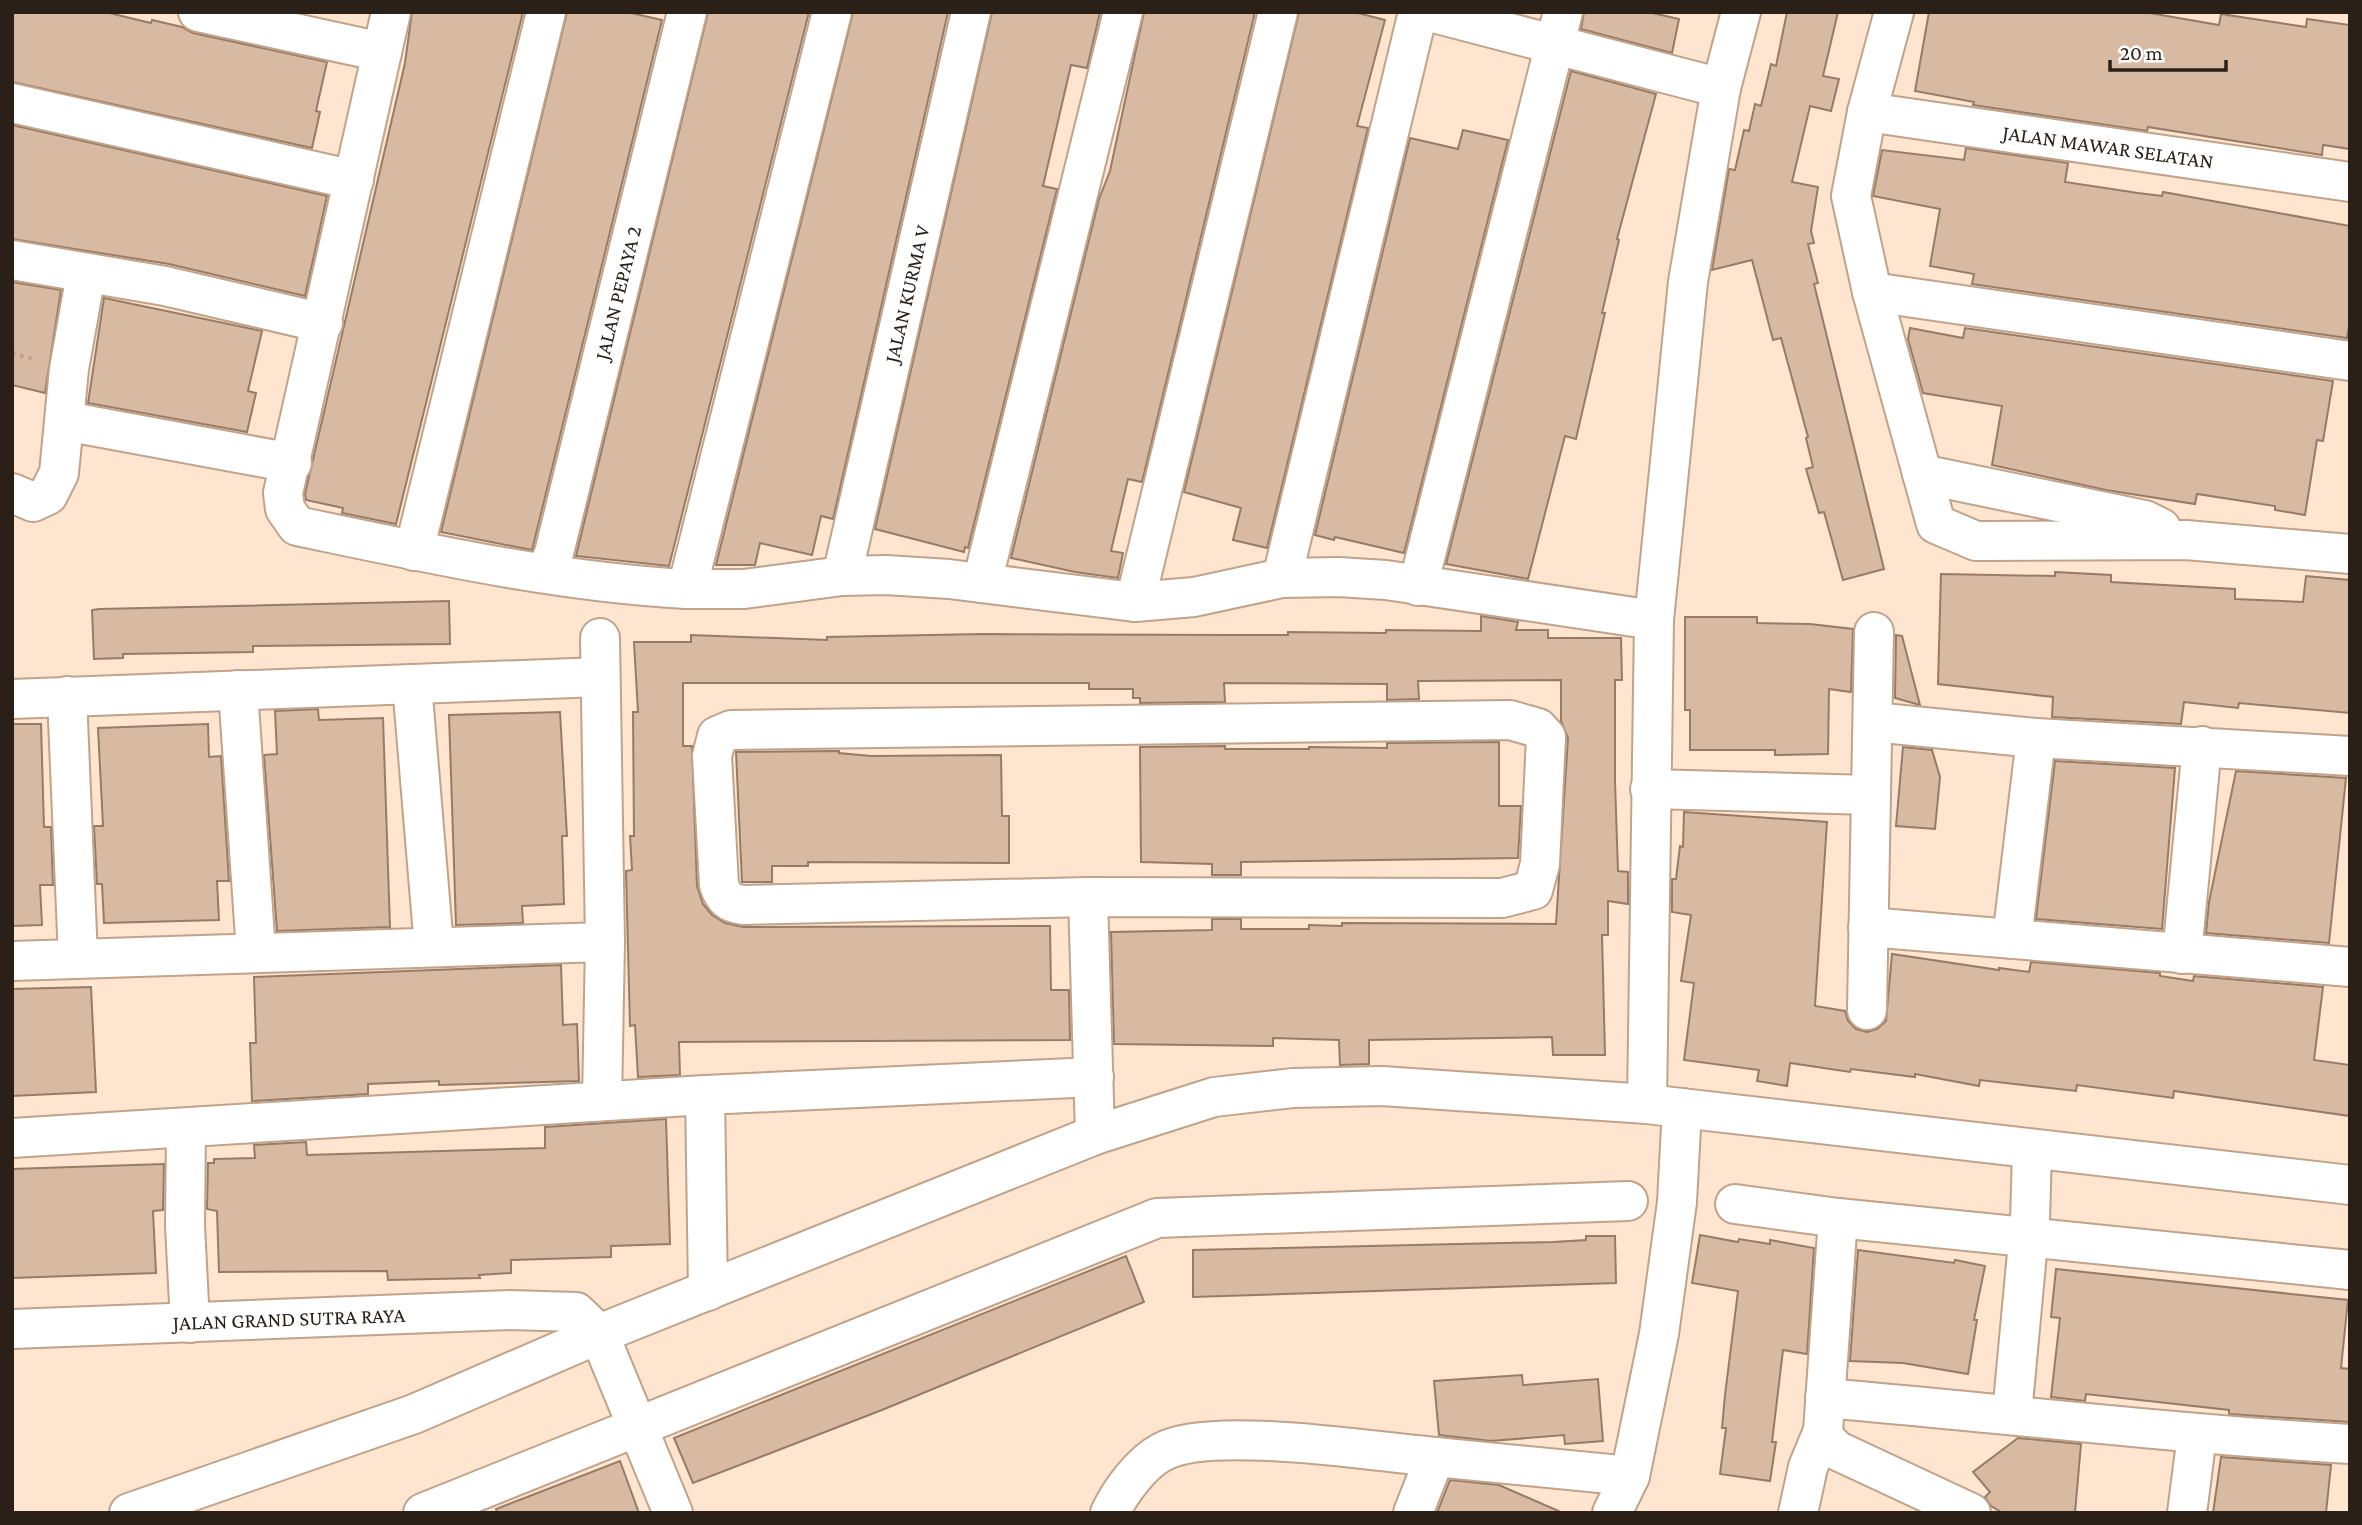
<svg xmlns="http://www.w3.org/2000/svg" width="2362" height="1525" viewBox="0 0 2362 1525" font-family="'Crimson Pro',serif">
  <rect width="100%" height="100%" fill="#fde5d0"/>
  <g fill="#d8baa2" stroke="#987b66" stroke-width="2">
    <polygon points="12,12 105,12 151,23 152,20 182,27 193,33 327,62 316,111 320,112 312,148 12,82"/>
    <polygon points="412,12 523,12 396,524 342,513 343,508 306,500 305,494 405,63"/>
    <polygon points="567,12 627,12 662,20 532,550 441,532"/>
    <polygon points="708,12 809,12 669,566 576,556"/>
    <polygon points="853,12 948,12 833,519 821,516 812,555 760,543 755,565 716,565"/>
    <polygon points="992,12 1100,12 1087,68 1071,65 1043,186 1057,189 968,548 965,547 964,552 875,529"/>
    <polygon points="1144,12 1255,12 1142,482 1128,479 1111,551 1123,553 1118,578 1075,572 1011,558 1099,199 1110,171"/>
    <polygon points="1299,12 1354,12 1385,20 1357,126 1368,128 1267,548 1233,540 1241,508 1184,492"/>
    <polygon points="1584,12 1648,12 1679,19 1672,53 1581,29"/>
    <polygon points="1787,12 1838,12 1823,76 1839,79 1831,111 1810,106 1792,182 1818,187 1811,231 1814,243 1808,244 1818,283 1814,284 1884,569 1843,580 1824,512 1819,513 1806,469 1813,467 1806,438 1808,437 1781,338 1773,340 1752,260 1712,270 1729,169 1735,170 1744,130 1749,131 1755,104 1761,106 1771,64 1776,66"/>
    <polygon points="1929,12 2144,12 2219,25 2221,14 2306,27 2307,19 2350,25 2350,149 2323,145 2322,155 2148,127 2147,131 1973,105 1974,102 1915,91"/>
    <polygon points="1571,71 1656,94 1617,239 1619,240 1602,313 1605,313 1576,439 1565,436 1528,579 1446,564"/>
    <polygon points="12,125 327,196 305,296 169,264 12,239"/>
    <polygon points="1463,130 1508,140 1404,553 1335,537 1334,540 1315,535 1410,138 1458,149"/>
    <polygon points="1966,148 2068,163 2065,182 2138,193 2162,196 2163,192 2350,226 2350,320 2347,338 1972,284 1974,274 1930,266 1940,209 1873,196 1882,150 1964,160"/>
    <polygon points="12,282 61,290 45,393 12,385"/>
    <polygon points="104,298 262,331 248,391 256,393 247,432 88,403"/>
    <polygon points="1910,328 1963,338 1965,328 2333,381 2323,441 2317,440 2305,515 2275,510 2275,506 2197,494 2195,504 2106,490 1992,465 2002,406 1923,393 1908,339"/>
    <polygon points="2055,572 2111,575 2111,582 2235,589 2235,599 2303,602 2306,576 2350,580 2350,713 2239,703 2238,708 2184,702 2181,724 2052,717 2053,697 1938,684 1941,574 2055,576"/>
    <polygon points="449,601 450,644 253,646 253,652 123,654 123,658 94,659 92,610 99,609"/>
    <polygon points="1481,616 1518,622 1516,630 1548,630 1548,638 1621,638 1622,680 1615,680 1615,781 1618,871 1628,872 1628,904 1608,901 1608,935 1602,935 1605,1055 1553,1055 1552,1037 1369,1040 1369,1064 1340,1065 1339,1040 1273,1038 1273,1046 1114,1044 1111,932 1212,930 1212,919 1241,919 1241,929 1309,929 1309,925 1342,926 1342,923 1556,924 1568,738 1561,721 1561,680 1418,681 1419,699 1387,700 1387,684 1224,683 1225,702 1140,703 1140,698 1133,698 1133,689 1089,689 1089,683 683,683 683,746 692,746 697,886 703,904 712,915 725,923 743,927 1050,926 1051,990 1069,990 1070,1040 679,1042 680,1075 638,1077 635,1025 630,1026 626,871 632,870 630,836 634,836 633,712 638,712 634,642 691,642 691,635 827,640 827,637 983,634 1228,635 1288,635 1288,632 1386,633 1386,630 1481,631"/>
    <polygon points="1685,617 1757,617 1757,623 1810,624 1853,629 1851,692 1829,689 1828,754 1775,755 1775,750 1690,750 1690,710 1685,710"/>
    <polygon points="1896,635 1902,636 1920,705 1895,698"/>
    <polygon points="318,709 319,720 383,718 390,927 277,931 264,755 277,754 275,711"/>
    <polygon points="560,712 567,836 562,836 564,904 522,906 523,923 456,925 449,715"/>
    <polygon points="12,724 41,724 44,827 51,827 53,885 40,885 42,925 12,926"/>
    <polygon points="208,724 209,757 221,756 229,881 217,881 219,920 104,923 102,884 97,884 94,826 103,826 98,728"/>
    <polygon points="1499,742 1499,806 1521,806 1518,858 1241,862 1241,875 1212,875 1212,864 1141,862 1140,747 1225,746 1225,749 1309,749 1309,747 1387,748 1387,743"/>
    <polygon points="1903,747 1932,750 1940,777 1935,829 1896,826"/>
    <polygon points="839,751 839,753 871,756 1001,755 1002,816 1009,816 1009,863 808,862 808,866 772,866 772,882 742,882 736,752"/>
    <polygon points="2055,761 2175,768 2162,929 2036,919"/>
    <polygon points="2236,771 2346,778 2329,943 2206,933 2209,902"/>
    <polygon points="1684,812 1827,822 1815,1006 1845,1011 1848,1021 1856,1029 1867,1032 1877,1029 1886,1021 1892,954 1999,970 1999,968 2029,972 2031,962 2160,973 2160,976 2193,981 2194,976 2323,987 2314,1060 2350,1065 2350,1116 2174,1091 2173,1098 2077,1085 2076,1091 1980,1080 1979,1086 1915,1074 1915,1077 1851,1069 1850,1072 1790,1063 1787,1086 1757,1081 1759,1070 1684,1060 1694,983 1681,981 1691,915 1672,912 1672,879 1676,879 1680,846 1683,847"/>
    <polygon points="561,965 563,1025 577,1024 579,1081 439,1085 439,1081 368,1084 368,1094 252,1101 250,1043 256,1043 254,977"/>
    <polygon points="91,987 96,1092 12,1096 12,989"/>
    <polygon points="666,1119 670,1244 611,1246 611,1257 511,1260 511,1273 479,1275 480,1278 388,1280 387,1271 219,1272 217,1211 207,1209 208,1163 214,1163 214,1159 255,1158 254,1145 306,1142 307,1155 545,1148 545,1127"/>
    <polygon points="164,1164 163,1210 153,1211 156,1273 12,1278 12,1169"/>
    <polygon points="1700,1235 1738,1242 1739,1239 1770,1244 1770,1240 1814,1248 1807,1354 1783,1350 1772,1442 1776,1442 1770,1481 1720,1474 1726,1428 1722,1428 1725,1395 1738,1291 1692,1283"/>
    <polygon points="1586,1236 1615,1236 1616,1283 1193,1297 1193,1250 1553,1242 1586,1240"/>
    <polygon points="1858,1250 1954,1263 1955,1260 1985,1266 1974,1320 1977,1320 1968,1374 1903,1363 1850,1361"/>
    <polygon points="1126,1256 1144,1302 882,1410 693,1483 674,1438"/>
    <polygon points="2056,1269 2348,1300 2341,1368 2350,1369 2350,1422 2229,1414 2229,1410 2086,1394 2085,1401 2051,1397 2060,1318 2051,1317"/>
    <polygon points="1522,1375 1523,1385 1598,1379 1603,1441 1565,1444 1564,1435 1491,1441 1439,1435 1434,1381"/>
    <polygon points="2018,1438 2081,1444 2075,1513 2003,1513 1991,1506 1985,1497 1990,1492 1973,1472"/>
    <polygon points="2221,1457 2331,1465 2326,1513 2213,1513"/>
    <polygon points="620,1461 639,1513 497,1513 496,1509"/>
    <polygon points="1450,1480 1499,1485 1563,1513 1437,1513"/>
  </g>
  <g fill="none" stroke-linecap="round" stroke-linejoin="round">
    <g stroke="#c0a38b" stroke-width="42">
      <g id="minor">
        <polyline points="198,12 382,52"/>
        <path d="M391,12L283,493L285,509L297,526C426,553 556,582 687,589"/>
        <polyline points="832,12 687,589 744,589 842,576 886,575 949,579 1135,602 1194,597 1282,578 1338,577 1386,580 1654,620"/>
        <polyline points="1430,12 1721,88"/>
        <polyline points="1894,12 1867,112 1851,196 1872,292 1936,524 1976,541 2186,540 2350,554"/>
        <polyline points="12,103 354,180"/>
        <polyline points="1867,112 2350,182"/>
        <polyline points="12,260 165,286 323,323"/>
        <polyline points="1872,292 2350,361"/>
        <polyline points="65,421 292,463"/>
        <polyline points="1922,474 2145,520 2161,528"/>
        <polyline points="12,493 33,502 48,495 59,473 69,369 86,274"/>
        <polyline points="414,551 546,12"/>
        <polyline points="546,573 554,553 687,12"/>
        <polyline points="842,576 971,12"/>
        <polyline points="1282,578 1418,12"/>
        <polyline points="982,583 1123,12"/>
        <polyline points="1418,586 1563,12"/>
        <polyline points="1135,602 1278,12"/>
        <polyline points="600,638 605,942 602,1101"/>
        <polyline points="412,684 434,947"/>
        <polyline points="238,690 256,952"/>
        <polyline points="67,696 78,958"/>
        <polyline points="12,699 600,677"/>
        <path d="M1510,720L1538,728L1546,737L1540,864L1533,890L1502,898L1088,897L743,905C729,903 724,899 719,885L712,756L717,736L731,730Z"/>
        <polyline points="1873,722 2036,738 2350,756"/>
        <polyline points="1650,789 1871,795"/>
        <polyline points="1088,897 1095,1135"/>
        <polyline points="1868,927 2350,967"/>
        <polyline points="2012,939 2036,738"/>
        <polyline points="2182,954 2202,746"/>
        <polyline points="12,961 605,942"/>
        <polyline points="1867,1010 1874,632"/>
        <polyline points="1647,1104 1654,620 1688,282 1721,88 1741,12"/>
        <polyline points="186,1128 185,1226 190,1323"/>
        <polyline points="12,1138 705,1095"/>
        <polyline points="1735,1204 1838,1218 2350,1270"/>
        <polyline points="1838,1218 1823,1431 1828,1442 1838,1451 1971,1513"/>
        <polyline points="708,1291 705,1095 1094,1077"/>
        <polyline points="12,1329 511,1310 576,1312 599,1334 673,1513"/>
        <path d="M1825,1398C2000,1413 2174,1434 2350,1444"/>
        <polyline points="2012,1414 2030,1221 2032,1149"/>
        <polyline points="423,1513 1157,1218 1628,1201"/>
        <path d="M1110,1513C1120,1492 1141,1463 1162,1452C1210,1425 1376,1452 1435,1457"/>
        <polyline points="1413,1513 1435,1457 1630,1476"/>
        <polyline points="1612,1513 1630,1476 1659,1334 1677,1202 1682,1108"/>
        <polyline points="1798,1513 1808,1467 1823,1431"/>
        <polyline points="2187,1513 2197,1435"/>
      </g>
    </g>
    <g stroke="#c0a38b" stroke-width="42">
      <polyline id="tertiary" points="129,1513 414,1414 599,1334 1095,1135 1214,1097 1293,1088 1382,1086 1647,1104 2350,1185"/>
    </g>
    <polyline stroke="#baa695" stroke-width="4.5" stroke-dasharray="3.5 5" stroke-linecap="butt" points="12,353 32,359"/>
    <use href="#minor" stroke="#fff" stroke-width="38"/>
    <use href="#tertiary" stroke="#fff" stroke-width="38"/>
  </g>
  <g text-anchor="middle" stroke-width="6" stroke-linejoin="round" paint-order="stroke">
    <g font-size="21" fill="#2b2017" stroke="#fff">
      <text transform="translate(2108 147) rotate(8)" y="7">JALAN MAWAR SELATAN</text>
      <text transform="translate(618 293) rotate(-76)" y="7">JALAN PEPAYA 2</text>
      <text transform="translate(907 294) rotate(-77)" y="7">JALAN KURMA V</text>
      <text transform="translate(289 1319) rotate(-2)" y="7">JALAN GRAND SUTRA RAYA</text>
    </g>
  </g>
  <rect width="2362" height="1525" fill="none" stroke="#2b2017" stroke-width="28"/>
  <path d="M2110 60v10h116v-10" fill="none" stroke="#2b2017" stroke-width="3.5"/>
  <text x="2120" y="60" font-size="21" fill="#2b2017" stroke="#ffffff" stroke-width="5" paint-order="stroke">20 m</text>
</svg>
